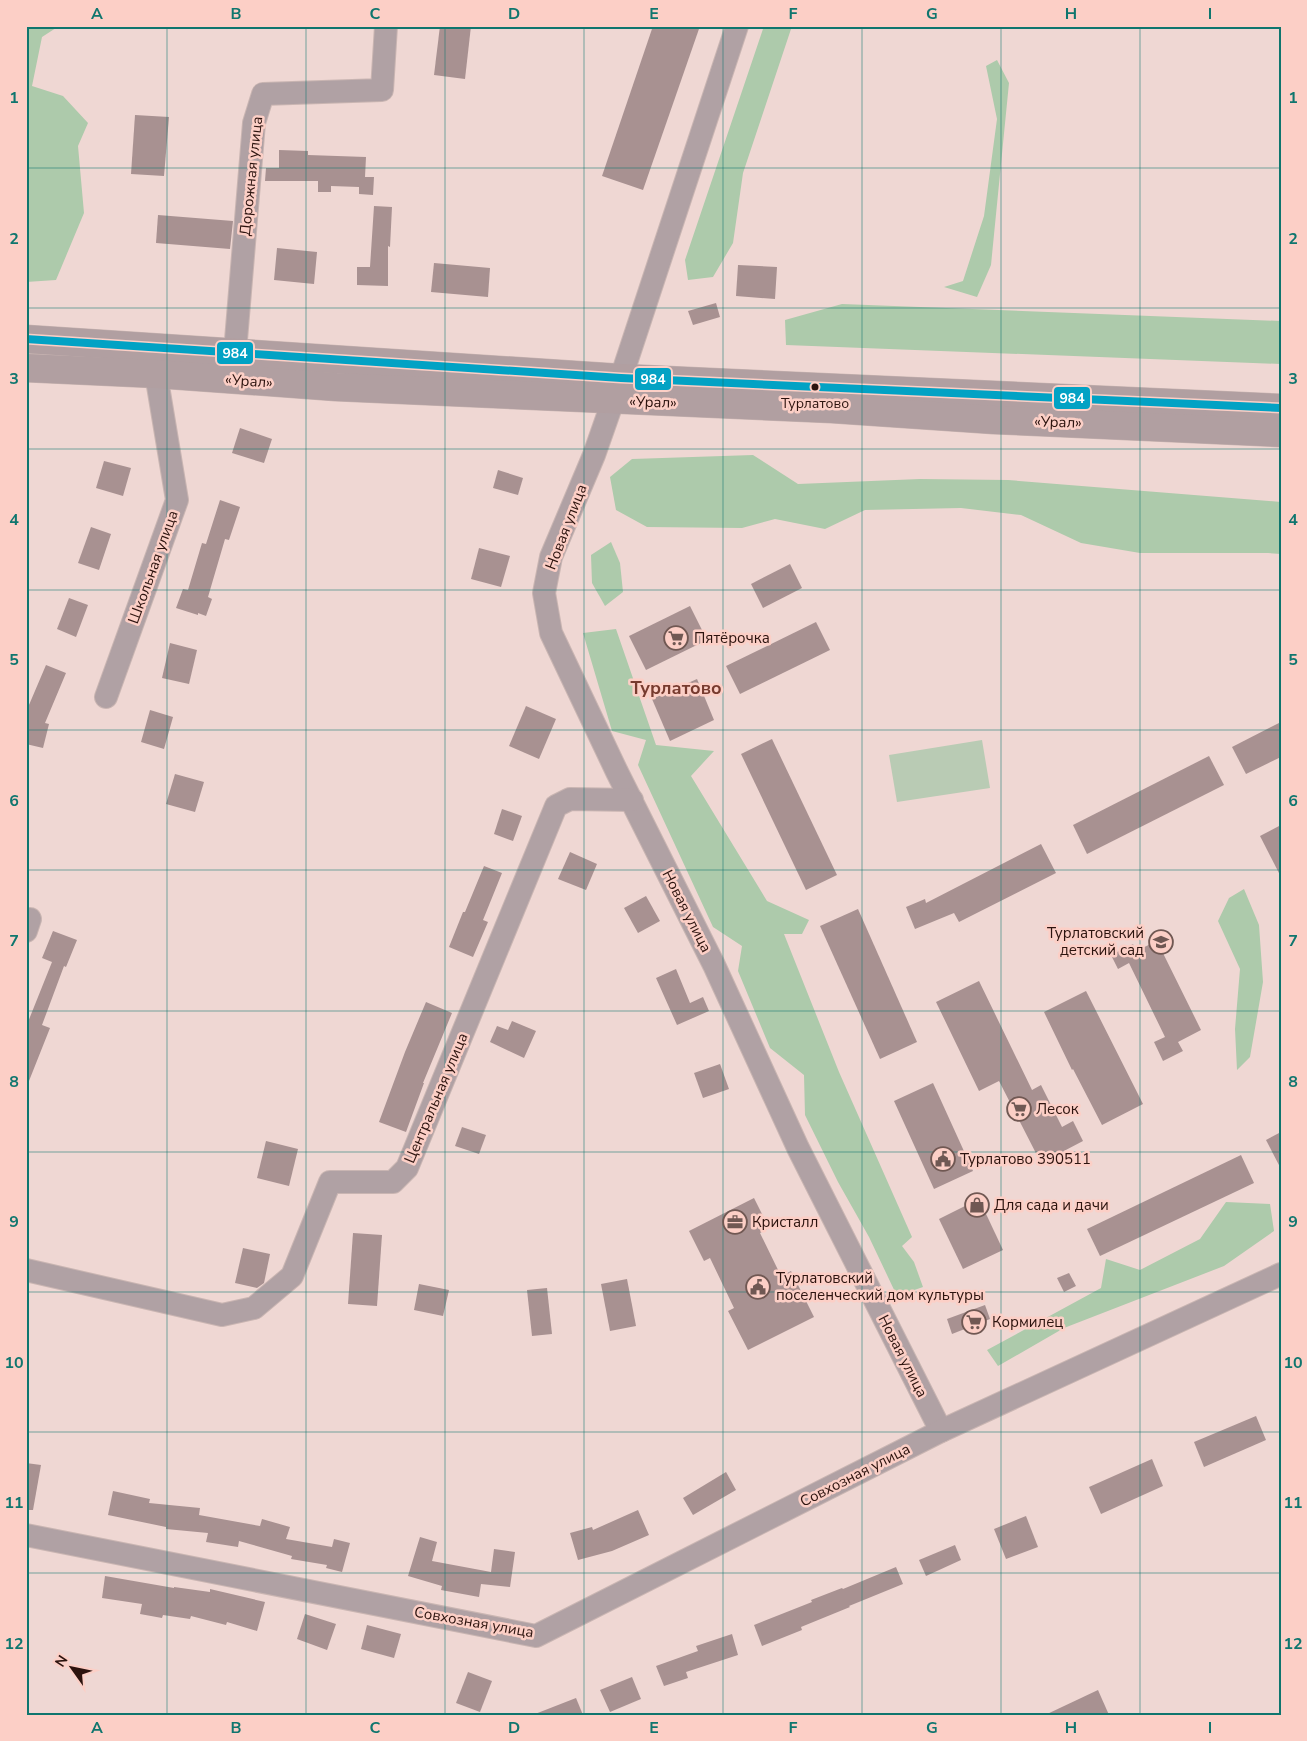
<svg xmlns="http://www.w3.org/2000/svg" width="1307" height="1741" viewBox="0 0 1307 1741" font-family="'Nunito Sans',sans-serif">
  <rect width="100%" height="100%" fill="#efd7d3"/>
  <polygon fill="#b9cbb4" points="982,740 990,788 897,802 889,755"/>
  <g fill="#adcaab">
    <polygon points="26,26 59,26 42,37 32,86 63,96 88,123 78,146 84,213 56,280 26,282"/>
    <polygon points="764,26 792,26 743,173 733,243 713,277 688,280 685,260"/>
    <polygon points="997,60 1009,83 991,265 977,297 944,287 963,281 984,216 997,119 986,66"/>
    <polygon points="842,304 1281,321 1281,364 786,345 785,320"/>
    <polygon points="753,455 798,484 920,479 1008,480 1281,502 1281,554 1268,553 1140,553 1081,543 1021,515 961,508 865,510 825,529 775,519 742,528 647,527 616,510 610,477 632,459"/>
    <polygon points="611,542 620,563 623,592 605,606 592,583 591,555"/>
    <polygon points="616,629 656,745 714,751 691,776 767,901 809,920 802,934 784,934 839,1072 912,1237 902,1246 914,1262 923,1287 897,1296 869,1237 838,1182 805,1115 804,1075 770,1048 738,971 742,946 713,927 638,765 646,740 612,731 583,633"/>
    <polygon points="1244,889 1259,925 1263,982 1250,1057 1237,1070 1235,1029 1240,969 1218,921 1229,898"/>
    <polygon points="1226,1202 1270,1204 1274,1231 1224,1266 1064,1328 998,1366 987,1350 1101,1288 1106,1259 1140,1270 1200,1239"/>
  </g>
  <g fill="#a89191">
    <polygon points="440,26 471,26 465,79 434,75"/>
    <polygon points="653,26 700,26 643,190 602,176"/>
    <polygon points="135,115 169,117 164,176 131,174"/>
    <polygon points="279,150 308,151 308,155 366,157 365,177 374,177 373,195 359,194 359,187 331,186 331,192 318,192 318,181 265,181 266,168 279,168"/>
    <polygon points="374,206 392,207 390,247 388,246 388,286 357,285 357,267 370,267"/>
    <polygon points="158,215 233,221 230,249 156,243"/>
    <polygon points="277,248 317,252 314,284 274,280"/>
    <polygon points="434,263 490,268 488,297 431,292"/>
    <polygon points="738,265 777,267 775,299 736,296"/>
    <polygon points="716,303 720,317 693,325 688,311"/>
    <polygon points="240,428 272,439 264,463 232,453"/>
    <polygon points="104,461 131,468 123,496 96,488"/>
    <polygon points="498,470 523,478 518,495 493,488"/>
    <polygon points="220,500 240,507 229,540 225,539 208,597 212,599 206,616 198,613 198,615 176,608 183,589 188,590 202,543 206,544"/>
    <polygon points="91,527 111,534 99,570 78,563"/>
    <polygon points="479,548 510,556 501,587 471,579"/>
    <polygon points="790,564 802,588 763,608 751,584"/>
    <polygon points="69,598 88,605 76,637 57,629"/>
    <polygon points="690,606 707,640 646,670 629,636"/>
    <polygon points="816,622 830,650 740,694 726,666"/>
    <polygon points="170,643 197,650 189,684 162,678"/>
    <polygon points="46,665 66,673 45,723 49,724 43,748 26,744 26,712"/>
    <polygon points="697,679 714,720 670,741 652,699"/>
    <polygon points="526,706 556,719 539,759 509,746"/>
    <polygon points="150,710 173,717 164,749 141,742"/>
    <polygon points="1281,722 1281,757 1246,774 1232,747"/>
    <polygon points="772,739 837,875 806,890 741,754"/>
    <polygon points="1209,756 1224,785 1087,854 1073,825"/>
    <polygon points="175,774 204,782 195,812 166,804"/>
    <polygon points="502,809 522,816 513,841 494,834"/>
    <polygon points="1281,825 1281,877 1260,836"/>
    <polygon points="1041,844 1056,873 959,922 954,913 915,929 906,907 925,899 926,903"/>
    <polygon points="570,852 597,864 586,890 558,879"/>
    <polygon points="484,866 502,873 483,920 488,922 473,957 449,947 463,912 465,912"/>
    <polygon points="646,896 660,921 638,933 624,908"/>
    <polygon points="858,909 917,1042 880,1059 820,926"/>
    <polygon points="53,931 77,940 66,967 64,966 42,1025 50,1028 27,1086 26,1027 52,962 42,958"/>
    <polygon points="1157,941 1201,1030 1178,1042 1183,1051 1163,1061 1154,1042 1165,1037 1129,963 1118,969 1111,955 1133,944 1136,951"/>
    <polygon points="676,969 690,1003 703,997 709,1011 677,1025 656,978"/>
    <polygon points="979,981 1032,1090 1041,1085 1062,1127 1073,1121 1083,1141 1041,1163 999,1081 979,1091 936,1002"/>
    <polygon points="1086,991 1143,1104 1102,1125 1073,1069 1072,1070 1044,1012"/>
    <polygon points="426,1002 452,1013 423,1083 424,1083 406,1132 379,1122 405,1052"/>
    <polygon points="512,1021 536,1031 524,1058 490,1042 497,1026 508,1030"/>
    <polygon points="720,1064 729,1089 703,1098 694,1073"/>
    <polygon points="933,1083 973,1171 934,1189 894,1101"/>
    <polygon points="462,1127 486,1135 479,1154 455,1146"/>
    <polygon points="1281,1132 1281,1169 1266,1140"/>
    <polygon points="266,1141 298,1149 289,1186 257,1178"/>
    <polygon points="1241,1155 1254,1183 1100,1256 1087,1229"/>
    <polygon points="754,1198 769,1228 760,1233 781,1276 791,1271 814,1317 748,1350 728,1311 734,1308 710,1258 704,1261 689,1231"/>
    <polygon points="979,1199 1003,1250 963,1269 939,1219"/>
    <polygon points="353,1233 382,1235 377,1306 348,1304"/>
    <polygon points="243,1248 270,1254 264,1283 257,1288 235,1283"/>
    <polygon points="1069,1273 1076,1286 1064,1292 1057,1278"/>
    <polygon points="627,1279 636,1326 610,1331 601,1284"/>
    <polygon points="419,1284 449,1290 443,1316 414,1310"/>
    <polygon points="547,1288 552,1334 532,1336 527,1290"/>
    <polygon points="985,1305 990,1319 952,1334 947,1319"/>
    <polygon points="1256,1416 1266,1440 1204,1467 1194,1442"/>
    <polygon points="1152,1459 1163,1486 1101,1514 1089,1487"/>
    <polygon points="26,1463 41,1465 33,1510 26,1510"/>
    <polygon points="726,1472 736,1490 693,1515 683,1498"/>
    <polygon points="113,1491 150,1499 149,1503 200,1508 199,1515 260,1526 262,1519 290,1527 286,1539 332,1547 334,1539 350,1543 342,1572 326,1568 327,1565 291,1559 292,1556 239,1541 238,1547 206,1542 208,1533 166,1529 166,1527 108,1515"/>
    <polygon points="638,1510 649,1535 612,1551 578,1560 570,1533 592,1527 593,1530"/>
    <polygon points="1026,1516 1038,1547 1006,1559 994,1529"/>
    <polygon points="420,1537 437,1542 432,1561 491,1572 494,1549 515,1552 510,1587 481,1584 479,1597 441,1590 442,1586 408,1576"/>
    <polygon points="955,1545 961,1560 926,1576 919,1560"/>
    <polygon points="896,1567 903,1584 849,1606 850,1607 801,1627 802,1630 762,1646 754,1625 812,1602 811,1600 842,1588 843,1589"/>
    <polygon points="105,1576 174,1588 174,1587 210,1592 210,1589 265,1602 257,1631 227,1622 226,1625 191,1616 190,1619 163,1615 162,1618 140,1614 142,1604 102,1598"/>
    <polygon points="305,1614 336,1624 327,1650 297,1639"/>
    <polygon points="367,1625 401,1634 394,1658 361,1649"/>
    <polygon points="732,1634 738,1655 686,1672 688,1678 664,1686 656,1666 698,1651 696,1646"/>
    <polygon points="468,1672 492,1681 480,1712 456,1703"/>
    <polygon points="632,1677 641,1699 610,1712 600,1690"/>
    <polygon points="1098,1690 1109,1715 1045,1715"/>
    <polygon points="576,1698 583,1715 535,1715 535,1714"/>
  </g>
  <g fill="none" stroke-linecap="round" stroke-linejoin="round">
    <g stroke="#c9b5b2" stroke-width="24">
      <g id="minor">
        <polyline points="737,26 621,378 594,455 551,557 544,593 551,633 617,772 714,965 798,1148 941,1431"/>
        <polyline points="235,352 254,123 263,94 382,90 386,26"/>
        <polyline points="106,697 177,500 156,374"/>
        <polyline points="26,931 30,919"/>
        <polyline points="26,1270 222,1315 254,1308 292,1276 330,1182 393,1182 407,1168 556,806 570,799 632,800"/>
        <polyline points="26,1535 536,1636 941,1431 1281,1274"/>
      </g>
    </g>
    <g stroke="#c9b5b2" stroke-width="29">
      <g id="highway">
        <polyline points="26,339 621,378 1281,408"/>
        <polyline points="26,368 156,374 336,387 832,409 994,420 1281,433"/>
      </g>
    </g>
    <use href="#minor" stroke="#b0a1a4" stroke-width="22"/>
    <use href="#highway" stroke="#b19fa1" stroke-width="28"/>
    <g stroke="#fccfc6" stroke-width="11">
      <polyline id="bus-1" points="26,339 621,378 1281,408"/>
    </g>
    <use href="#bus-1" stroke="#02a2c4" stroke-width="8"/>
  </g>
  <path fill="none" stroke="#0f766e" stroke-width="1" stroke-opacity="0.55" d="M167,26V1715M306,26V1715M445,26V1715M584,26V1715M723,26V1715M862,26V1715M1001,26V1715M1140,26V1715M26,168H1281M26,308H1281M26,449H1281M26,590H1281M26,730H1281M26,870H1281M26,1011H1281M26,1152H1281M26,1292H1281M26,1432H1281M26,1573H1281"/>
  <defs>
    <g id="supermarket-ring" transform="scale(1.25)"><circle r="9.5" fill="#fccfc6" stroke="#705853" stroke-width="1.5"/><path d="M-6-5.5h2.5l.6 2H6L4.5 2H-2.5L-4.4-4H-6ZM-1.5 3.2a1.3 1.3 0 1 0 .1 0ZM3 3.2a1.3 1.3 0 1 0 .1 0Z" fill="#705853"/></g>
    <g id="school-ring" transform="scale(1.25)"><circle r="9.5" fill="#fccfc6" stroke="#705853" stroke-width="1.5"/><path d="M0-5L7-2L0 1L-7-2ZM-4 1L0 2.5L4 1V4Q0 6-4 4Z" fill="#705853"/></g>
    <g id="civic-ring" transform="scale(1.25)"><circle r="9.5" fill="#fccfc6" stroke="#705853" stroke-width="1.5"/><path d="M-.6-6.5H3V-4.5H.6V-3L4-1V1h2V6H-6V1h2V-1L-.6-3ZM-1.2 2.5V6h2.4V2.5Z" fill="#705853"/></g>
    <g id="shop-ring" transform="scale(1.25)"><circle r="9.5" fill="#fccfc6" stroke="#705853" stroke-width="1.5"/><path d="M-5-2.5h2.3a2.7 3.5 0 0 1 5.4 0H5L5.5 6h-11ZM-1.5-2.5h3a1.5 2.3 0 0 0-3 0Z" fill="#705853"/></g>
    <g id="office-ring" transform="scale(1.25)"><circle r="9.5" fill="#fccfc6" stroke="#705853" stroke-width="1.5"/><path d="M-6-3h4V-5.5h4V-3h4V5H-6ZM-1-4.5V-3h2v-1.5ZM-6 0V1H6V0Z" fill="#705853"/></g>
  </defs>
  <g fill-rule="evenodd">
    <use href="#supermarket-ring" x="676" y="638"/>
    <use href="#school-ring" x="1161" y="942"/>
    <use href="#supermarket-ring" x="1019" y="1109"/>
    <use href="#civic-ring" x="943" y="1159"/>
    <use href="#shop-ring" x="977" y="1205"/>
    <use href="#office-ring" x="735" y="1222"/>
    <use href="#civic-ring" x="758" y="1287"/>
    <use href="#supermarket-ring" x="974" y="1322"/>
  </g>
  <circle fill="#2c130e" stroke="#fccfc6" stroke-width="2" cx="815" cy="387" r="4.5"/>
  <g text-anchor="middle" stroke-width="5" stroke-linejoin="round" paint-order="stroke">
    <g font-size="14" fill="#2c130e" stroke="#fccfc6">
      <text x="815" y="408">Турлатово</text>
    </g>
    <g font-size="15" fill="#2c130e" stroke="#fccfc6">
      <text transform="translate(251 176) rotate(-84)" y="5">Дорожная улица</text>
      <text transform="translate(249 381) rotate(4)" y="5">«Урал»</text>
      <text transform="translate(653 402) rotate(2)" y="5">«Урал»</text>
      <text transform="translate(1058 422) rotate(2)" y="5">«Урал»</text>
      <text transform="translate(566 527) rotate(-69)" y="5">Новая улица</text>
      <text transform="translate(153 567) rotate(-70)" y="5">Школьная улица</text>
      <text transform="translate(687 911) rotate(63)" y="5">Новая улица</text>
      <text transform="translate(436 1098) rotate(-67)" y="5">Центральная улица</text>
      <text transform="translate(903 1356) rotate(63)" y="5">Новая улица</text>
      <text transform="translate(855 1475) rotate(-27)" y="5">Совхозная улица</text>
      <text transform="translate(474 1622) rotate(10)" y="5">Совхозная улица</text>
    </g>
    <g font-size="15" fill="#2c130e" stroke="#fccfc6" text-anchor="start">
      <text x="694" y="643">Пятёрочка</text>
      <text x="1144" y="938" text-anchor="end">Турлатовский<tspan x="1144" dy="17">детский сад</tspan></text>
      <text x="1036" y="1114">Лесок</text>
      <text x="960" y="1164">Турлатово 390511</text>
      <text x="994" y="1210">Для сада и дачи</text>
      <text x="752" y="1227">Кристалл</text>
      <text x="776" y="1283">Турлатовский<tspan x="776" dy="17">поселенческий дом культуры</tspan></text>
      <text x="992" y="1327">Кормилец</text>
    </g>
    <g font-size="18" font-weight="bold" fill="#773b2f" stroke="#fccfc6">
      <text x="676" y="694">Турлатово</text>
    </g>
  </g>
  <g stroke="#fccfc6" stroke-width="2">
    <rect x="216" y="341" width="38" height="24" rx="5" fill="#02a2c4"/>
    <rect x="634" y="367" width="38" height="24" rx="5" fill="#02a2c4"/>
    <rect x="1053" y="386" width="38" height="24" rx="5" fill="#02a2c4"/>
  </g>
  <g font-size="14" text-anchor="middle" font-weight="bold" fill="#fff">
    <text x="235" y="358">984</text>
    <text x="653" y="384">984</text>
    <text x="1072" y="403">984</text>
  </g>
  <rect width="1307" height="1741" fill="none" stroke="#fccfc6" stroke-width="55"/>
  <g transform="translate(72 1668) rotate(303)" stroke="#fccfc6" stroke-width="4" paint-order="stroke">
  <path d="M0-4L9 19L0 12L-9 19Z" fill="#2c130e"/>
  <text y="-8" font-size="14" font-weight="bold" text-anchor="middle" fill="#2c130e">N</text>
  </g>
  <rect x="28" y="28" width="1252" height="1686" fill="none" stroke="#0f766e" stroke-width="2"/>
  <g font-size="16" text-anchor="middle" font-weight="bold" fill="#0f766e">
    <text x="97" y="19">A</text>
    <text x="236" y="19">B</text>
    <text x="375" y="19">C</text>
    <text x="514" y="19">D</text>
    <text x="654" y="19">E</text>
    <text x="793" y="19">F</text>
    <text x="932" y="19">G</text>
    <text x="1071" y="19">H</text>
    <text x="1210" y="19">I</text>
    <text x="14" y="103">1</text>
    <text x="1293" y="103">1</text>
    <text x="14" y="244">2</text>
    <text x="1293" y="244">2</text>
    <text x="14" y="384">3</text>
    <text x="1293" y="384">3</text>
    <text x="14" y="525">4</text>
    <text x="1293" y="525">4</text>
    <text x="14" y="665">5</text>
    <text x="1293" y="665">5</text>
    <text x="14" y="806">6</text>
    <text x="1293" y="806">6</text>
    <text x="14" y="946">7</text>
    <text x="1293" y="946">7</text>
    <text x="14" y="1087">8</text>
    <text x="1293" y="1087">8</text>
    <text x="14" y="1227">9</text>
    <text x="1293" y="1227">9</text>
    <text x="14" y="1368">10</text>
    <text x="1293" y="1368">10</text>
    <text x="14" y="1508">11</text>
    <text x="1293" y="1508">11</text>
    <text x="14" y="1649">12</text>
    <text x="1293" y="1649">12</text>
    <text x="97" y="1733">A</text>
    <text x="236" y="1733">B</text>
    <text x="375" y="1733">C</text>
    <text x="514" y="1733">D</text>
    <text x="654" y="1733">E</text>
    <text x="793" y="1733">F</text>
    <text x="932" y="1733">G</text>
    <text x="1071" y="1733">H</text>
    <text x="1210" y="1733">I</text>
  </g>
</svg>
